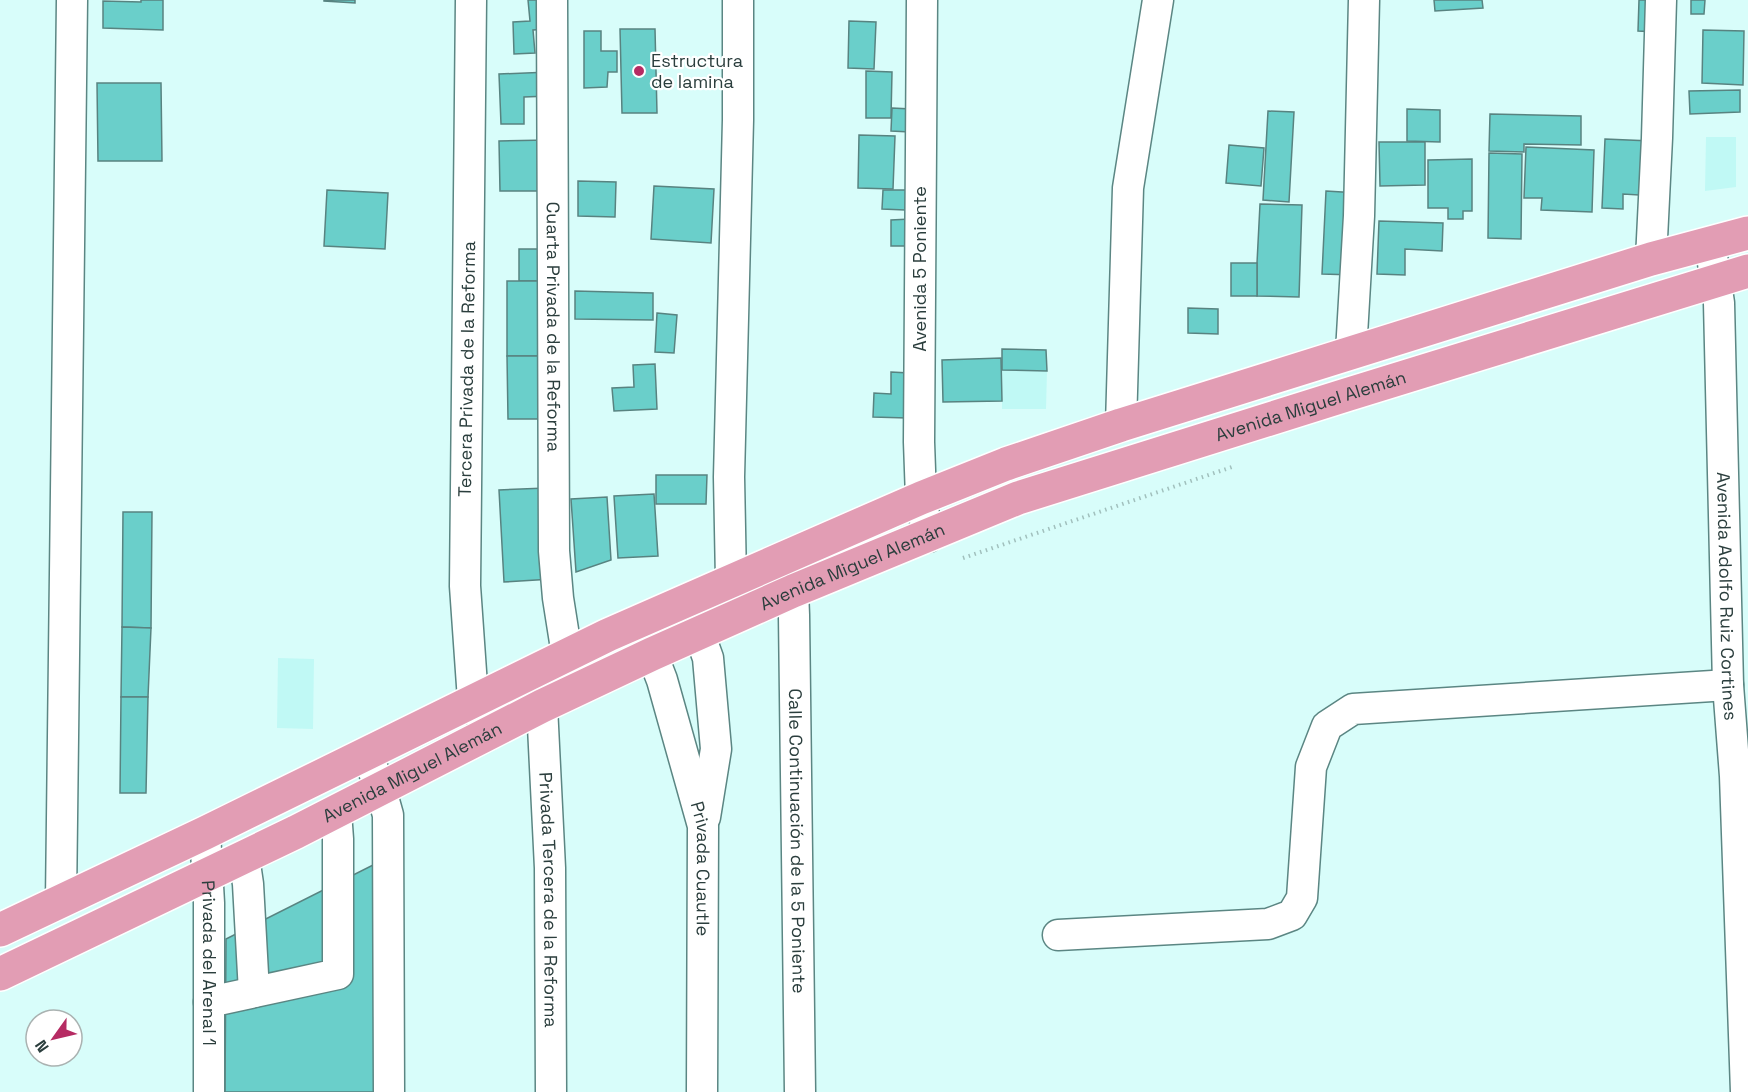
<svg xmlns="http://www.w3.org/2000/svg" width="1748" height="1092" viewBox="0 0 1748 1092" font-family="'Space Grotesk',sans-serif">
  <rect width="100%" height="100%" fill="#d8fdfa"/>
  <g fill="#c0f9f5">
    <polygon points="1706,137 1736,137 1736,187 1705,191"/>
    <polygon points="1002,370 1047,371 1046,409 1002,409"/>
    <polygon points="278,658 314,659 313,729 277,728"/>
  </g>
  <g fill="#6acfca" stroke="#588380" stroke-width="1.5">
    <polygon points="141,0 163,0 163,30 103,28 103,1 141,2"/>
    <polygon points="324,0 355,0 355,3 324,1"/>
    <polygon points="528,0 547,0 547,29 533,30 535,53 514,54 513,22 530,21"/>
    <polygon points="1434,0 1482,0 1483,8 1435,11"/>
    <polygon points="1639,0 1658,0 1657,32 1638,31"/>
    <polygon points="1691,0 1705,0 1704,14 1691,14"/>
    <polygon points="849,21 876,22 874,69 848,68"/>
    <polygon points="620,29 655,29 657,113 622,113"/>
    <polygon points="1703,30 1744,31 1743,85 1702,83"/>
    <polygon points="584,31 601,31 601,51 617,51 617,72 608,72 607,87 584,88"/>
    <polygon points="866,71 892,72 891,118 866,118"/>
    <polygon points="549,72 549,96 524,97 524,124 501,124 499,74"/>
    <polygon points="97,83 161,83 162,161 98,161"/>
    <polygon points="1740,90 1740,112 1690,114 1689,91"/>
    <polygon points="892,108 911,109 910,132 891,131"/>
    <polygon points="1407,109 1440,110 1440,142 1407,141"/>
    <polygon points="1268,111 1294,112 1289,202 1263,200"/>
    <polygon points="1490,114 1581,116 1581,145 1524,144 1524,152 1489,151"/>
    <polygon points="859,135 895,136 893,189 858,188"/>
    <polygon points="1605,139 1651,141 1650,185 1640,185 1639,195 1623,194 1623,209 1602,208"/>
    <polygon points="548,140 549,191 500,191 499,141"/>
    <polygon points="1379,142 1425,142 1425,185 1380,186"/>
    <polygon points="1229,145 1264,148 1261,186 1226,183"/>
    <polygon points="1526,147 1594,150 1592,212 1541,210 1542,198 1524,198"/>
    <polygon points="1489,153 1522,154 1521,239 1488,238"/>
    <polygon points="1472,159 1472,211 1463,211 1463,219 1448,219 1448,208 1428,208 1428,160"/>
    <polygon points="578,181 616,182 615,217 578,216"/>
    <polygon points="654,186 714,189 711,243 651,239"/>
    <polygon points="327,190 388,193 385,249 324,246"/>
    <polygon points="883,190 906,190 905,210 882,209"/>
    <polygon points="1326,191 1358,193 1354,275 1322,274"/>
    <polygon points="1260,204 1302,205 1299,297 1257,296 1257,263"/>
    <polygon points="910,219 910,246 891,246 891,220"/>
    <polygon points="1379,221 1443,223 1442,251 1405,249 1405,275 1377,274"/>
    <polygon points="519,249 551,249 550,281 519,281"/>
    <rect x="1231" y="263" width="26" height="33"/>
    <rect x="507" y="281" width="43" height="75"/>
    <polygon points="575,291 653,293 653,320 575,319"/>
    <polygon points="1188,308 1218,309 1218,334 1188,333"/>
    <polygon points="657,313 677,315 674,353 655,352"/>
    <polygon points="1002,349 1046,350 1047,371 1002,370"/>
    <polygon points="507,356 550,356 551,419 508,419"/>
    <polygon points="1001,358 1002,401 943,402 942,360"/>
    <polygon points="655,364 657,409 614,411 612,388 634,387 633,365"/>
    <polygon points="891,372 909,373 907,418 873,417 874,393 891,394"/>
    <polygon points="656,475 707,475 706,504 656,504"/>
    <polygon points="546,488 552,579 504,582 499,490"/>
    <polygon points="654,494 658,556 618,558 614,496"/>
    <polygon points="607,497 611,560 576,572 571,499"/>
    <polygon points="123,512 152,512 151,628 122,627"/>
    <polygon points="122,627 151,628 148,697 121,697"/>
    <polygon points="121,697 148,697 146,793 120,793"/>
    <polygon points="381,861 380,1092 225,1092 226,939"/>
  </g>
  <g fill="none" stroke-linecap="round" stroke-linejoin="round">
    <g stroke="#5b8683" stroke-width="33">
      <g id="minor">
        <polyline points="471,0 465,586 473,700 489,734"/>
        <path id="s1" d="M552,0L554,551L558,598L567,655"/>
        <polyline points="922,0 919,442 921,498 928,537"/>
        <path id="s2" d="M1710,243L1719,303L1728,685L1735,776L1746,1092"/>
        <polyline points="1651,259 1657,138 1661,0"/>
        <polyline points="1351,352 1359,216 1364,0"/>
        <polyline points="1121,425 1128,188 1158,0"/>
        <polyline points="731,580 729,477 738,120 738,0"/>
        <path id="s3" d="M793,591L794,615L800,1092"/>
        <polyline points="699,633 708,658 716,749 705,817"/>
        <path id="s4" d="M652,654L662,680L703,826L702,1092"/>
        <path id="s5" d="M542,706L550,868L551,1092"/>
        <polyline points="367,754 381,790 388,815 389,1092"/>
        <path id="s6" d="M205,833L209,903V1092"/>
        <polyline points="244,857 248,884 254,992"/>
        <polyline points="61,901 72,0"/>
        <polyline points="1058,935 1268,924 1292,915 1302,898 1311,767 1327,726 1353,709 1728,685"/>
        <polyline points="209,1002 338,974 338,839 336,812"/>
      </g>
    </g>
    <g stroke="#fff" stroke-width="36">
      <g id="major">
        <polyline points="0,930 205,833 608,635 921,498 1006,464 1121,425 1651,259 1748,233"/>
        <path id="s7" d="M0,974L296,832L542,706L652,654L793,591L1018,498L1346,395L1748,271"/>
      </g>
    </g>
    <polyline stroke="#a1c0bd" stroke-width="4" stroke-dasharray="1.5 4.5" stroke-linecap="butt" points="963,558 1235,466"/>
    <use href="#minor" stroke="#fff" stroke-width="30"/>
    <use href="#major" stroke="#e29db4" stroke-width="33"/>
  </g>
  <circle fill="#b62b63" stroke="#fff" stroke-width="2" cx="639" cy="71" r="6"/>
  <g text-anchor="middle" stroke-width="4.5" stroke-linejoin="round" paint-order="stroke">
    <g font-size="18" fill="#2b3e3d" stroke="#fff" text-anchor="start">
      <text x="651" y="67">Estructura<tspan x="651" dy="21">de lamina</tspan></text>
    </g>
    <g font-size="18" fill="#2b3e3d" stroke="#fff">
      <text transform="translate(920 269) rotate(-90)" y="6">Avenida 5 Poniente</text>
      <text dy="6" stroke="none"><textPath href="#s1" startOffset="327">Cuarta Privada de la Reforma</textPath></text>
      <text transform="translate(467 369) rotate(-89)" y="6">Tercera Privada de la Reforma</text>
      <text dy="6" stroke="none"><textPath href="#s7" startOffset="1431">Avenida Miguel Alemán</textPath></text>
      <text dy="6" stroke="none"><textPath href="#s7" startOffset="945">Avenida Miguel Alemán</textPath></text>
      <text dy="6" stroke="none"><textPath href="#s2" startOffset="354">Avenida Adolfo Ruiz Cortines</textPath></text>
      <text dy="6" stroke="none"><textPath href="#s7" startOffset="459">Avenida Miguel Alemán</textPath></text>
      <text dy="6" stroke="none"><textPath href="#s3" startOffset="250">Calle Continuación de la 5 Poniente</textPath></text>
      <text dy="6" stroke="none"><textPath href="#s4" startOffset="222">Privada Cuautle</textPath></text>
      <text dy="6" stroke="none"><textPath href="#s5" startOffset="194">Privada Tercera de la Reforma</textPath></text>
      <text dy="6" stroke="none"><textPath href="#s6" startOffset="130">Privada del Arenal 1</textPath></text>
    </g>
  </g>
  <g transform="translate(54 1038) rotate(236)"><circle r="28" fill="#ffffff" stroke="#aab2b1" stroke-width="1.5"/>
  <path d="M0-4.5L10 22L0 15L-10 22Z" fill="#b62b63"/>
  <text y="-9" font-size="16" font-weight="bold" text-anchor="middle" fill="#2b3e3d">N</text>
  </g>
</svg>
